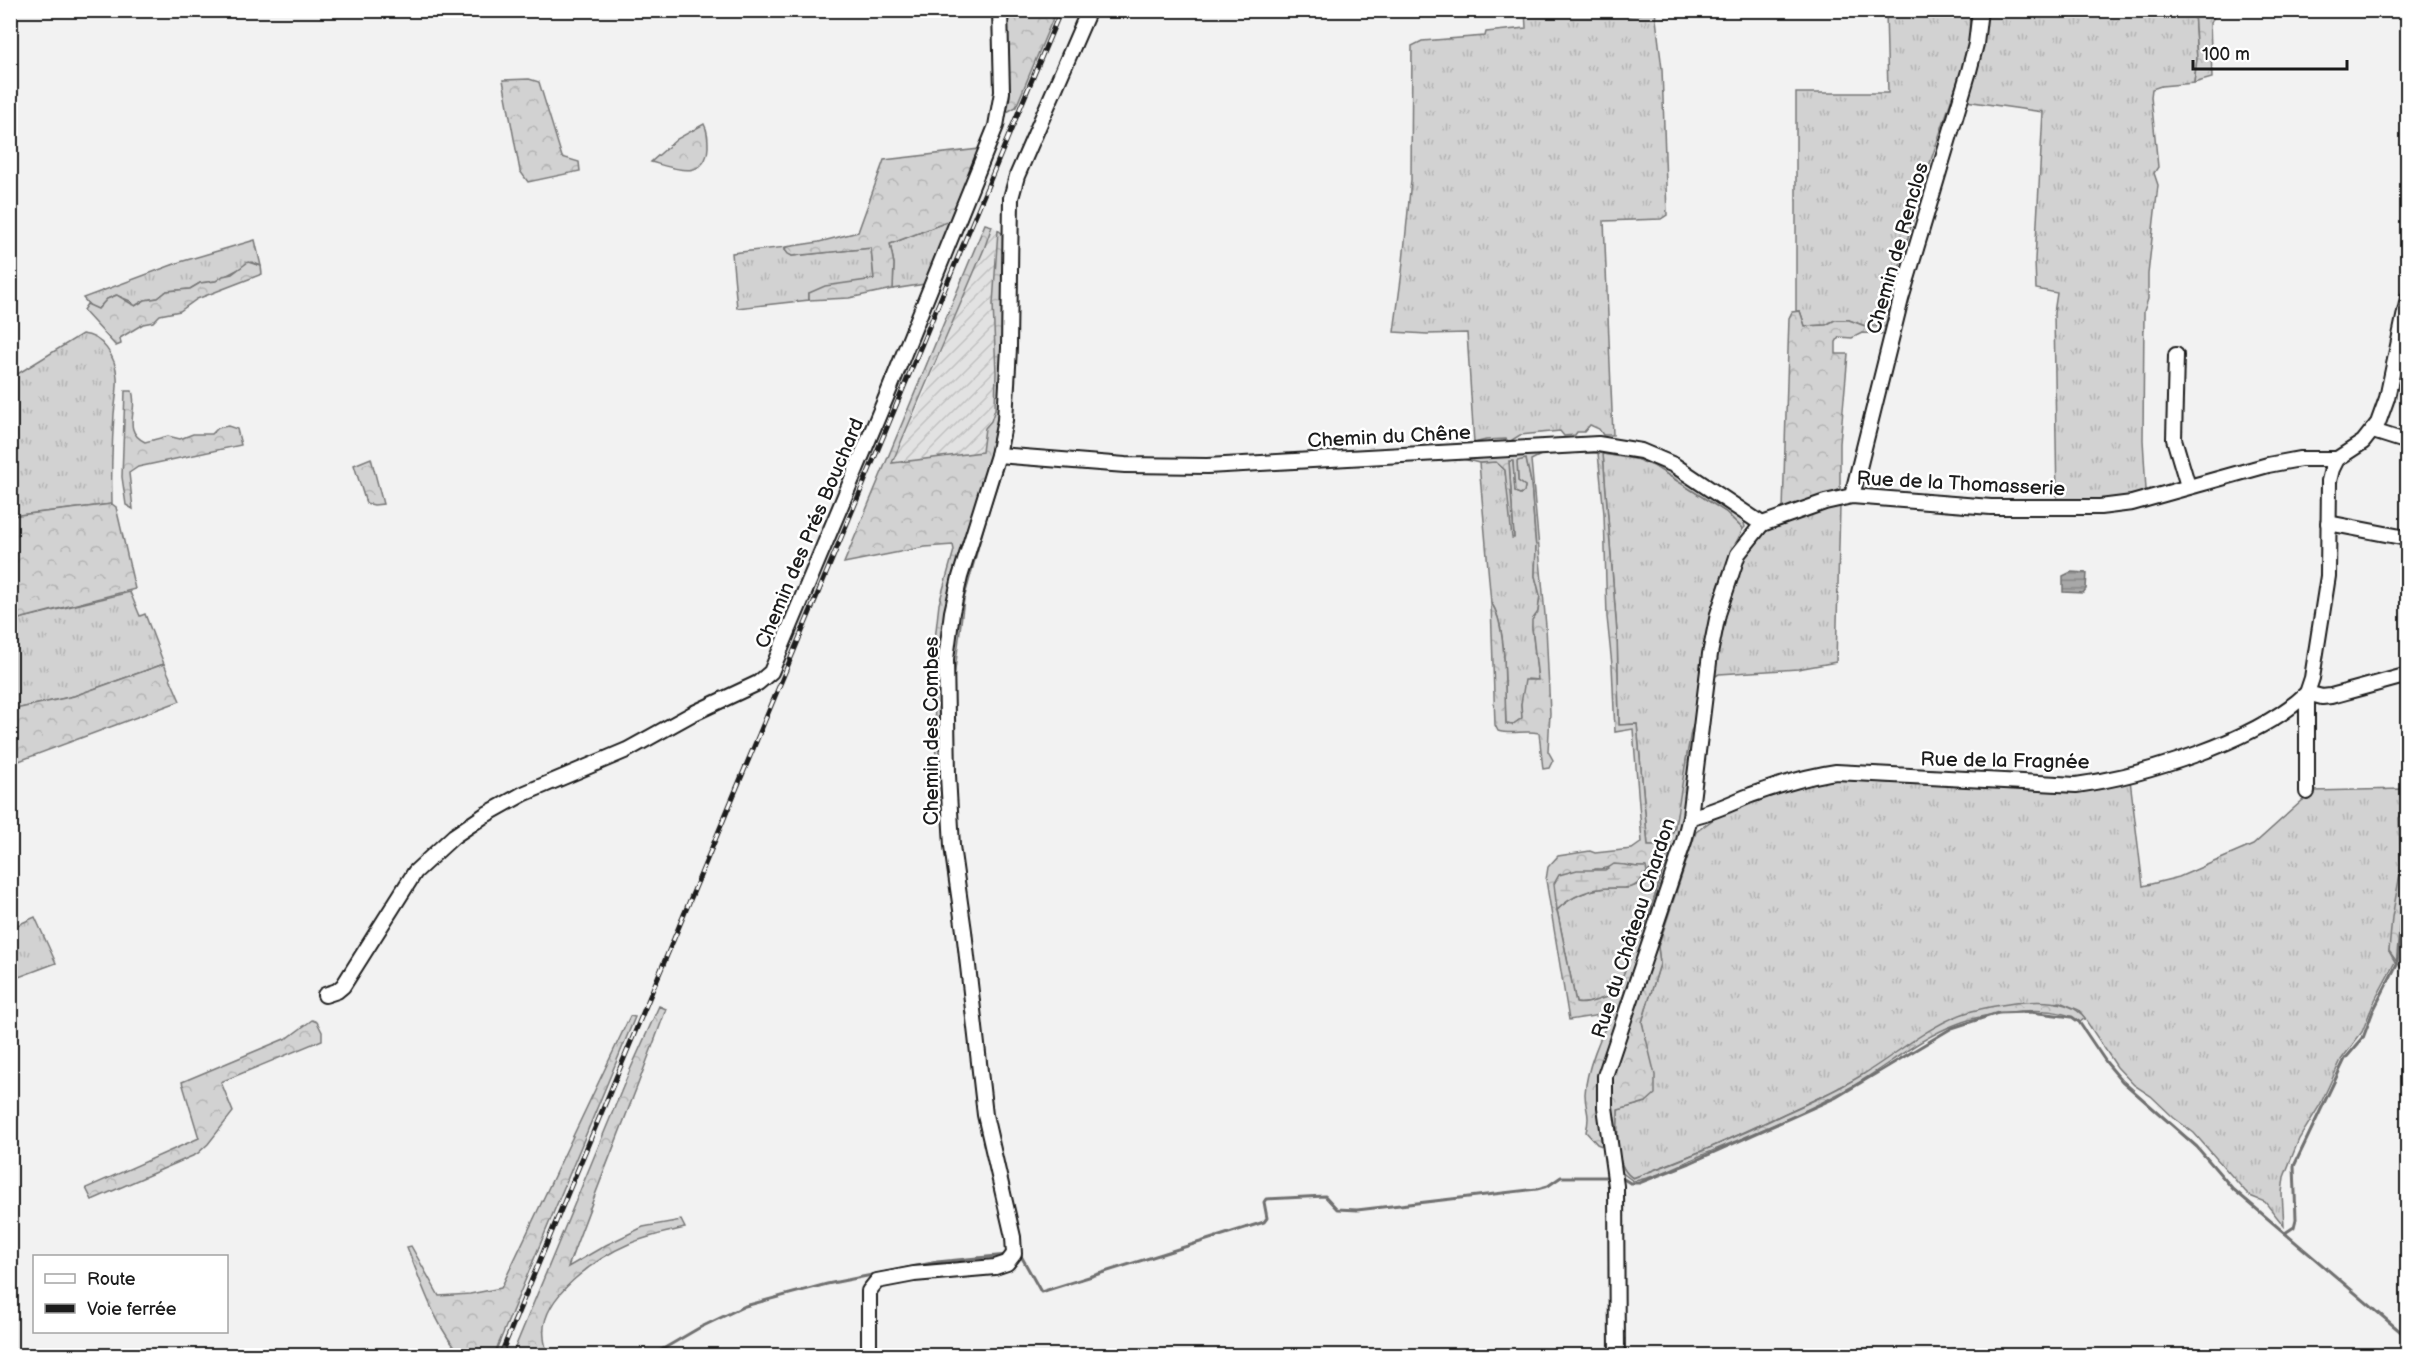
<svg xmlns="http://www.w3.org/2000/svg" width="2418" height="1366" viewBox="0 0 2418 1366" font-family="'Balsamiq Sans',sans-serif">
  <defs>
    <pattern id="industrial-furrows" width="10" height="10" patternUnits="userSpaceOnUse" patternTransform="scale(1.5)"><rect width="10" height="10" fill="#e2e2e2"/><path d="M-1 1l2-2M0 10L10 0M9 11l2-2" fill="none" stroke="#c1c1c1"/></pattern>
    <pattern id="grass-tufts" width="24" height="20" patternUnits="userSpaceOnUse" patternTransform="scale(1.5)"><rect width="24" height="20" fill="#d2d2d2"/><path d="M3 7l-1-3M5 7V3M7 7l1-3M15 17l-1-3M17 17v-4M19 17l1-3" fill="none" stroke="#b4b4b4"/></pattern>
    <pattern id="forest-crowns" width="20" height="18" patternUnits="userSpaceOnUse" patternTransform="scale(1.5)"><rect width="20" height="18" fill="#d2d2d2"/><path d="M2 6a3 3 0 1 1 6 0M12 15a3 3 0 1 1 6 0" fill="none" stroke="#b4b4b4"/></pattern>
    <pattern id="wetland-marsh" width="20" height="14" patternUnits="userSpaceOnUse" patternTransform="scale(1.5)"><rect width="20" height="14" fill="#d2d2d2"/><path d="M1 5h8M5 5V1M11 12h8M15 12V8" fill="none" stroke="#b4b4b4"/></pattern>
    <pattern id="water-rules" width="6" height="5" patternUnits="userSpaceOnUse" patternTransform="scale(1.5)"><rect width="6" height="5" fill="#a8a8a8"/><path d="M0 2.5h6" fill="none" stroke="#888"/></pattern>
  </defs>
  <rect width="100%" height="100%" fill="#f2f2f2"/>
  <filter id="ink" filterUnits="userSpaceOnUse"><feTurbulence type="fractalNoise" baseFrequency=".0167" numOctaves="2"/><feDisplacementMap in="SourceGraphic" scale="12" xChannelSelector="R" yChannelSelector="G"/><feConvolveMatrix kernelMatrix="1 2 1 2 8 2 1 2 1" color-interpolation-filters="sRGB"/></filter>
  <g filter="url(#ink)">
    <polygon fill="url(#industrial-furrows)" points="992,226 998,230 998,241 995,409 985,428 982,452 892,464 924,394"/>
    <g fill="url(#grass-tufts)" stroke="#777" stroke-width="1.5">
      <polygon points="1525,11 1627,11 1628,16 1655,11 1662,69 1667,215 1661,219 1604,221 1613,435 1603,435 1599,429 1590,425 1584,432 1577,432 1575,435 1564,436 1560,431 1520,435 1509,442 1506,439 1486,440 1474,443 1467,333 1427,334 1394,332 1402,272 1411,180 1412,46 1422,41 1485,36 1486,32 1526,28"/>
      <polygon points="1886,11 1970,11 1969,42 1963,65 1923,184 1900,266 1885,327 1865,326 1849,320 1835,320 1826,325 1805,326 1800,311 1796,311 1796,93 1888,93"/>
      <polygon points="1983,11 2194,11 2197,59 2194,83 2161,86 2152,89 2151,97 2158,167 2154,173 2158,185 2148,274 2148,299 2144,311 2143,440 2146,490 2121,500 2057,503 2054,313 2057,293 2036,289 2035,260 2043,112 1966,101"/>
      <polygon points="952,220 925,284 893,289 894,264 890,244"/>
      <polygon points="255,240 261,266 252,262 216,281 200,283 190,289 167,291 158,298 145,300 135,306 130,301 116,295 107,299 98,309 92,308 83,298 180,262"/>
      <polygon points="786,247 785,250 792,256 871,248 874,279 809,293 809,300 737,308 732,253"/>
      <path d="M82,334C102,335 116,357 117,377C118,389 115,402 114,414C112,444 111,474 112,504L11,516V378Z"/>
      <path d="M1603,454L1636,459L1654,466L1726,512L1743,529C1708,591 1703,652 1694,722C1692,735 1688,749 1686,762C1682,791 1678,819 1668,847L1648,846L1637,724L1619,725L1617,633Z"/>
      <path d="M1526,458L1531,482L1536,548L1535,576L1540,595L1538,612L1533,620L1532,627L1538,680L1528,679L1521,704L1522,718L1512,725L1506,724C1504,695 1508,624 1491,603L1479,463L1496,462L1505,470L1514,538L1509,461H1513L1515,492L1520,494L1524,492L1525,486L1518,481L1517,461Z"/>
      <polygon points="1840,506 1836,662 1798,669 1719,674 1711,679 1721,618 1743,554 1764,532 1824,508"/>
      <polygon points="130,592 140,616 145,614 164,664 74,696 11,710 10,621"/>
      <path d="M1835,777L1839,780L1850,778L2071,791L2130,780L2143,886L2179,877L2253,845L2313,791L2402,789L2407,791V809L2399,818L2401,869L2389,951L2395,962L2375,1000L2362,1032L2341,1060L2320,1105L2299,1139L2284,1177L2282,1193L2284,1226L2265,1202L2250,1196L2245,1191L2194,1133L2174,1118L2151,1096L2134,1085L2117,1067L2079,1010L2060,1002L1947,1021L1862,1076L1831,1092L1712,1147L1633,1178C1613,1167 1618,1130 1618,1110L1646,1102L1647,1048L1642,1022L1660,964L1658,947L1696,832L1722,813L1740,806L1796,786Z"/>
      <path d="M1667,856L1670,857L1663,870L1650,912L1617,992L1614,996C1601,997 1588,1006 1576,1003L1557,910C1570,897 1591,888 1610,888C1617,888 1627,889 1634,886C1643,883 1646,872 1655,867L1656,861L1665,860Z"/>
      <polygon points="35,917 56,963 11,980 11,928"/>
    </g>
    <g fill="url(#forest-crowns)" stroke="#777" stroke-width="1.5">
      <polygon points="1005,11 1056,11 1016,107 1007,112 1010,96"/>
      <polygon points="2194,11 2253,11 2216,14 2210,23 2212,78 2194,83 2197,59"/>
      <polygon points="529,79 539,82 562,157 579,162 580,171 528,182 520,171 503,80"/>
      <path d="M704,124C708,131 708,139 708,147C706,182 673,168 651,162L677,139Z"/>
      <polygon points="980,149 952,220 890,244 894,264 893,289 849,298 809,300 809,293 825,286 874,279 871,248 792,256 788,254 785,250 786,247 819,242 858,232 884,160"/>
      <polygon points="985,224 992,226 984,249 892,463 982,452 985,428 991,421 995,409 996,372 993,304 998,230 1005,236 1003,411 990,464 1003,467 988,513 964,599 953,686 943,687 945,797 937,797 933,657 939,604 954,550 953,545 925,547 844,563"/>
      <polygon points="248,262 261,266 262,274 197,299 180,311 160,315 153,322 143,324 120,338 121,344 116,346 83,310 87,304 98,309 107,299 117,295 135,306 145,300 158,298 167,291 190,289 200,283 216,281 223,276 232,274"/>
      <polygon points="1800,311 1805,326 1826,325 1835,320 1849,320 1865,326 1885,327 1888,328 1888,334 1862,333 1852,338 1839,337 1836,342 1836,354 1848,354 1840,443 1840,489 1827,496 1783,510 1789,318 1792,312"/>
      <path d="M125,391H132C139,410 121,430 145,442L168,436L180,439L193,434H212L218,428L228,426L237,429L241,445L138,467L129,473L133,509L126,505L122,477Z"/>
      <path d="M1581,448L1634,454L1665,465L1742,515L1745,527L1743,529L1726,512L1654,466L1636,459L1603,454L1617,633L1619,725L1637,724L1648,846H1668L1675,826L1691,731L1694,725L1696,727L1682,825L1675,852L1667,855L1665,860L1656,861L1655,867L1647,872L1645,867C1637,868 1633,866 1625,865C1617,863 1607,870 1595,869L1557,897V910L1576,1003C1588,1006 1601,997 1614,996L1650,912L1663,870L1670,857L1675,858L1603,1065L1607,1148L1597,1144L1586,1132C1591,1112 1585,1111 1585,1094C1586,1070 1601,1034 1613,1013L1569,1020L1546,880L1548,867L1558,856L1590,851L1595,853L1632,849L1642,842L1633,729L1615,732L1612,665L1607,617L1604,514L1598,453L1559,452L1541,455L1531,460L1546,626L1550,713L1548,751L1553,760L1549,768L1543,769L1539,733C1525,730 1511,735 1498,731L1495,725L1491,603C1508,624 1504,695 1506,724L1512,725L1522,718L1521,704L1525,680H1538L1532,627V620L1538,612L1540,595L1535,576L1536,548L1531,482L1526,459L1517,461L1518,481L1525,486L1524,492L1520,494L1515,492L1513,461H1509L1514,538H1512L1505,470L1496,462L1479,463L1463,459Z"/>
      <polygon points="371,458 383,504 374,505 366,503 354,465"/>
      <polygon points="112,504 116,507 135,589 11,621 11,516"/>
      <polygon points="164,664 180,701 11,764 11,710 74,696"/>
      <polygon points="2401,869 2407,871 2407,976 2389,951 2392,917"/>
      <path d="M1658,947L1660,964L1642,1022L1655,1075V1094L1646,1102L1618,1110C1618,1130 1613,1167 1633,1178C1685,1159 1735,1138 1784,1114C1811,1102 1837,1090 1862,1075C1897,1054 1932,1022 1972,1011C2001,1004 2065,991 2085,1018L2080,1022C2055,1001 1985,1013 1957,1024C1919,1038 1886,1067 1851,1087C1805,1113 1754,1133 1705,1154C1684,1162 1655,1179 1633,1181L1617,1169L1608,1095L1610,1071L1652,948Z"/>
      <path d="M659,1006L666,1009C635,1096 599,1181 568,1267L606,1245L643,1227L681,1220L685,1228C667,1232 648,1236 631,1243C598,1257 539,1297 544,1337C544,1343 547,1350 548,1355H512L630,1070Z"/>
      <path d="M630,1016L635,1017L494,1355H462C437,1332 420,1279 407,1247L411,1246L439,1296L470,1294L501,1288Z"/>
      <polygon points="312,1020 317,1022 322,1032 322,1040 221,1082 233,1112 208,1144 197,1154 92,1200 86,1188 199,1138 182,1082 289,1037"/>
    </g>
    <path fill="url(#wetland-marsh)" stroke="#777" stroke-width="1.5" d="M1614,864C1625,864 1634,868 1646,867L1647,872C1644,877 1640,883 1634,886C1628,889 1617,888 1610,888C1591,888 1571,896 1557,910L1554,884L1559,875L1577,870H1605Z"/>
    <polygon fill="url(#water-rules)" stroke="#707070" stroke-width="1.5" points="2071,572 2087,573 2086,589 2083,593 2063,592 2063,576"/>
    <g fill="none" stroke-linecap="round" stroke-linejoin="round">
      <g stroke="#707070" stroke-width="3">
        <polyline points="1619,1176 1630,1183 1639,1183 1690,1163 1835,1098 1952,1028 1998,1013 2030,1012 2072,1017 2079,1022 2106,1062 2122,1081 2197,1147 2233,1189 2408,1338"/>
        <polyline points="2285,1233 2294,1227 2296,1219 2294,1166 2345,1059 2363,1038 2373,1011 2397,964 2403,889 2408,889"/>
        <polyline points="1020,1254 1041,1292 1264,1222 1267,1218 1264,1202 1266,1199 1325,1196 1337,1209 1357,1210 1537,1189 1548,1186 1561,1177 1610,1177"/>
        <polyline points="651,1356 699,1328 745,1306 827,1284 937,1262 1007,1255"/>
      </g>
      <g stroke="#1c1c1c" stroke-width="18">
        <g id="minor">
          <polyline points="2176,355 2174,439 2188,486"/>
          <polyline points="2373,431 2408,442"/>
          <polyline points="998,455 1125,465 1207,466 1598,444 1641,451 1674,465 1762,524"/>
          <polyline points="1852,496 1901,299 1969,71 1976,44 1980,10"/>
          <polyline points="2328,523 2401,537"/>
          <polyline points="2307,792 2307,693 2312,678 2328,576 2329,481 2332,469 2337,459 2363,442 2378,423 2387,398 2408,298"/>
          <path d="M1690,817C1712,813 1731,803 1751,795C1779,785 1807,776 1836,772L2076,785C2143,776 2257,741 2307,693L2322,697L2331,696L2408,675"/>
          <polyline points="325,995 337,991 343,986 415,872 454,836 485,815 523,794 627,750 692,714 758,683 771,672 888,393 996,126 1002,92 1000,10"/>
          <polyline points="869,1356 869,1291 877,1281 914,1274 995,1267 1007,1263 1014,1254 1013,1237 985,1115 964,931 952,846 948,775 946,659 952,612 960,577 998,455 1005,420 1009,348 1011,198 1017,176 1089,10"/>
          <polyline points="1617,1356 1616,1186 1605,1107 1605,1076 1684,841 1690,817 1710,654 1718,614 1738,554 1762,524 1825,502 1852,496 1991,507 2100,507 2132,503 2268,465 2300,459 2337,459"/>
        </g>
      </g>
      <use href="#minor" stroke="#fff" stroke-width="14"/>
      <g stroke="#1c1c1c" stroke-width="5">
        <polyline id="rail" points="500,1356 1061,10"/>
      </g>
      <use href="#rail" stroke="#fff" stroke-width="3" stroke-dasharray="9" stroke-linecap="butt"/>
    </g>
  </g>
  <g text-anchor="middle" stroke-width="5" stroke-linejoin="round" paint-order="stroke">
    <g font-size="20" fill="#1c1c1c" stroke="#fff">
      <text transform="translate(1897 248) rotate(-74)" y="7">Chemin de Renclos</text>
      <text transform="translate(1389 436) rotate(-3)" y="7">Chemin du Chêne</text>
      <text transform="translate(1961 483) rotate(3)" y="7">Rue de la Thomasserie</text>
      <text transform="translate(809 533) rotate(-67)" y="7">Chemin des Prés Bouchard</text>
      <text transform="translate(931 731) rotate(-90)" y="7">Chemin des Combes</text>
      <text transform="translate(2005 760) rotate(1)" y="7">Rue de la Fragnée</text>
      <text transform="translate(1633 928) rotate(-72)" y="7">Rue du Château Chardon</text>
    </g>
  </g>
  <rect width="2418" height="1366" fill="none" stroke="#fff" stroke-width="36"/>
  <rect x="18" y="18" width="2382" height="1330" fill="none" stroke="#1c1c1c" stroke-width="2" filter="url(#ink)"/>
  <rect x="33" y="1255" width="195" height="78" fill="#ffffff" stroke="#a4a4a4" stroke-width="1.5"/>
  <rect x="45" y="1274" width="30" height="9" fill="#ffffff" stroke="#a4a4a4" stroke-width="1.5"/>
  <text x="87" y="1285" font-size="18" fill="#1c1c1c">Route</text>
  <rect x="45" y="1304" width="30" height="9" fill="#1c1c1c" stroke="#a4a4a4" stroke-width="1.5"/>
  <text x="87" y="1315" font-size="18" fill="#1c1c1c">Voie ferrée</text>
  <path d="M2193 60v9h154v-9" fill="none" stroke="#1c1c1c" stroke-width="3"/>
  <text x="2202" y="60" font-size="18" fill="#1c1c1c" stroke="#ffffff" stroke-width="4.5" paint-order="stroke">100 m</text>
</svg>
